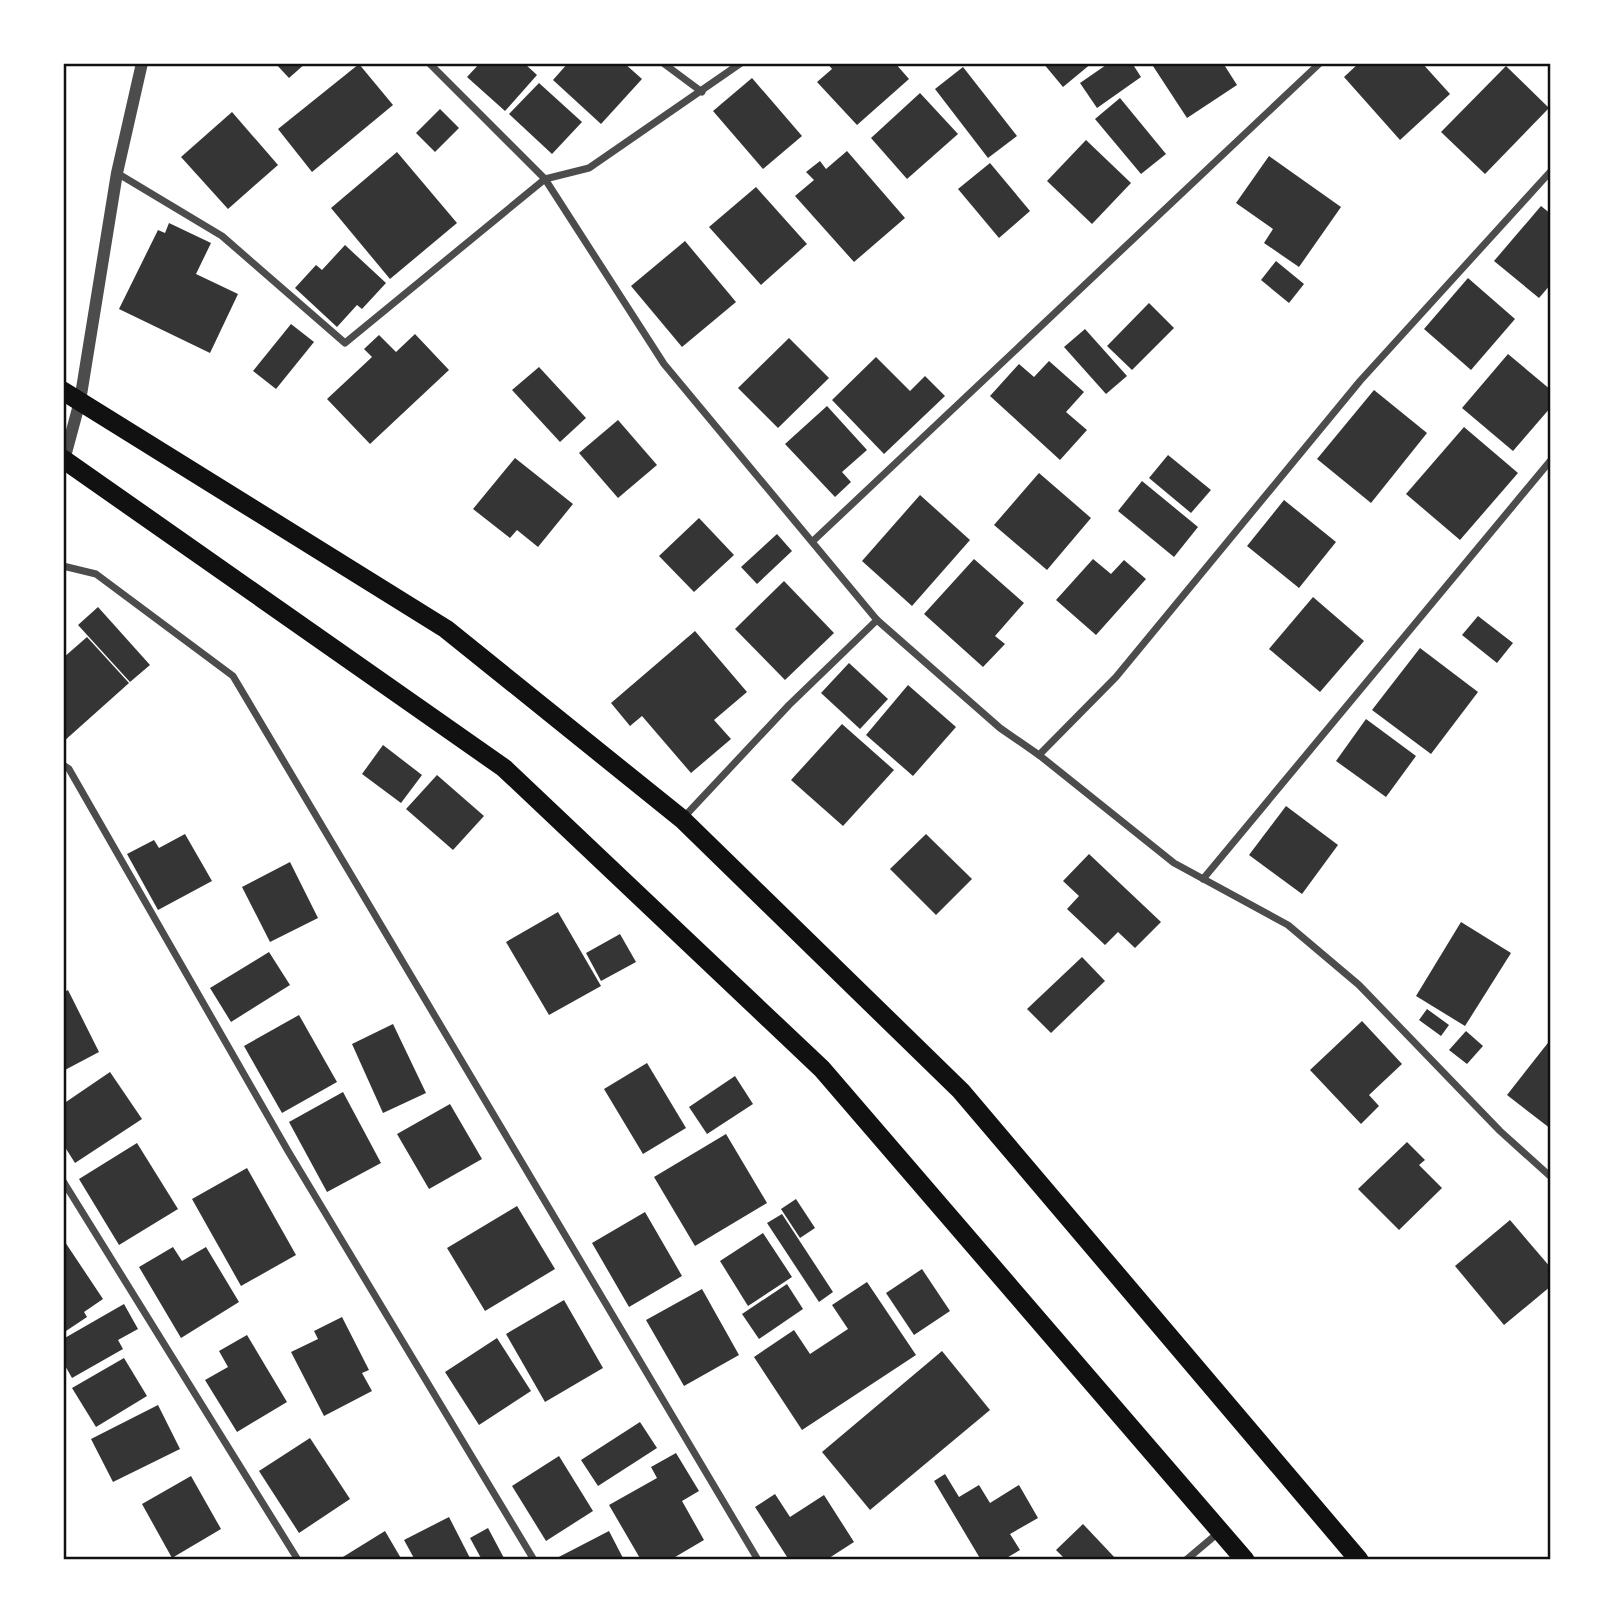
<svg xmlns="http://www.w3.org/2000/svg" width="1614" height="1623" viewBox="0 0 1614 1623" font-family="'Fira Sans',sans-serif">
  <rect width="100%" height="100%" fill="#fff"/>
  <g fill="#353535">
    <polygon points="275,63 306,63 289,78"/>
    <polygon points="480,63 524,63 537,75 505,111 467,77"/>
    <polygon points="568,63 624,63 642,79 601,124 553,80"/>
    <polygon points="827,63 895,63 909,79 857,125 817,82 832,69"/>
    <polygon points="1043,63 1092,63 1063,87"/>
    <polygon points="1109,63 1132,63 1141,77 1097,108 1080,83"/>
    <polygon points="1151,63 1223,63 1237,85 1187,118"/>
    <polygon points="1359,63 1422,63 1450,94 1400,140 1344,77"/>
    <polygon points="359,64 393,105 312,172 278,129"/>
    <polygon points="1506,66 1549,108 1485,174 1441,132"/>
    <polygon points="963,67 1017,136 988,158 935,89"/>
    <polygon points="752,78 802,136 763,169 713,111"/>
    <polygon points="539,83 582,122 552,154 509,114"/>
    <polygon points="920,93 958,134 907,179 871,138"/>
    <polygon points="1120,98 1166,154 1141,174 1095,119"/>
    <polygon points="440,109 459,128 435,152 416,133"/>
    <polygon points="232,112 278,165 228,209 181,157"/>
    <polygon points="1086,140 1131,183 1092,224 1047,181"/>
    <polygon points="847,151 905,218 854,262 795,196 814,180 806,172 820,161 826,169"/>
    <polygon points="397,152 457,223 390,279 331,208"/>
    <polygon points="1269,156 1341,207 1299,267 1264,243 1273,229 1236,203"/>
    <polygon points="990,163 1030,211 999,238 958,189"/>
    <polygon points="756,187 807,244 761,285 709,227"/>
    <polygon points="1541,206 1551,214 1551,284 1539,298 1494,261"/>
    <polygon points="169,223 211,243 196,274 238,294 210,353 119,309 158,230 165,233"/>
    <polygon points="685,241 736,302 682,347 631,286"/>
    <polygon points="345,245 386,283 362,309 357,305 337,327 295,288 316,265 322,270"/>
    <polygon points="1276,261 1304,284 1289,303 1261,280"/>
    <polygon points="1468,278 1515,319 1471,370 1424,329"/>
    <polygon points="1149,303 1174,328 1132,370 1107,346"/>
    <polygon points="291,324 314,342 276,389 253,371"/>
    <polygon points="1085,329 1127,376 1106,394 1064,347"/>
    <polygon points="415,334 449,370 370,444 327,399 372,357 364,349 379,335 396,352"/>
    <polygon points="789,338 829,378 778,428 738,388"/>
    <polygon points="1508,354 1551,390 1551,407 1513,451 1462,408"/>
    <polygon points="876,357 910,391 925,376 945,396 884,454 832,400"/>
    <polygon points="1049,361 1084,392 1066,412 1087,430 1060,460 990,396 1019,364 1034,377"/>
    <polygon points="539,367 586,418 560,442 512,390"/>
    <polygon points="1374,390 1427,433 1371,503 1317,459"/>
    <polygon points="827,406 867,450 842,472 851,482 835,497 785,444"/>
    <polygon points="618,420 657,465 618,498 579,453"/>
    <polygon points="1464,427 1518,473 1460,540 1406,494"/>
    <polygon points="1168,455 1211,490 1191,513 1149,478"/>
    <polygon points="515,458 573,504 538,547 517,530 510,538 473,509"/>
    <polygon points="1039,473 1091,518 1047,570 994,525"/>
    <polygon points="1142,481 1198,527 1174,557 1118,511"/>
    <polygon points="920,495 970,540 912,606 862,561"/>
    <polygon points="1284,500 1336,542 1299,588 1247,546"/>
    <polygon points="699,518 734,555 694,592 659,556"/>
    <polygon points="777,534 792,551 757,584 741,567"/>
    <polygon points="974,559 1024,603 995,636 1005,644 983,667 924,614"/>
    <polygon points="1093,559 1111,574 1124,560 1146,579 1096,635 1056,600"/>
    <polygon points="784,581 834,633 785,680 735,629"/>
    <polygon points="1313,597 1364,641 1320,692 1269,649"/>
    <polygon points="98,607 150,665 130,682 78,625"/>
    <polygon points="1478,616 1513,643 1497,663 1462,635"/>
    <polygon points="695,631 747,692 714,720 731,739 691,773 642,716 630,726 611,703"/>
    <polygon points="87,637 129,683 63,742 63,658"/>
    <polygon points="1420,648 1478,692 1431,754 1372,710"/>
    <polygon points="849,663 888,699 860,729 821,693"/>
    <polygon points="908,685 956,727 913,776 866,735"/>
    <polygon points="1366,719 1416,756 1386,797 1336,761"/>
    <polygon points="842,724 894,770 843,826 791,780"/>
    <polygon points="383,745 422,775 401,803 362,774"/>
    <polygon points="437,775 484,816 453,850 406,809"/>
    <polygon points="1286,806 1338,845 1302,894 1249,855"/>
    <polygon points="185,834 212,881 158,910 127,854 154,840 159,848"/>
    <polygon points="926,834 972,879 936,915 890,869"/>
    <polygon points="1089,854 1161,922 1135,948 1118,932 1105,945 1067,909 1079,896 1063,881"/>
    <polygon points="290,862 318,918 270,942 242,887"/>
    <polygon points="558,912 601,986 549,1015 506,942"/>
    <polygon points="1461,922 1511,953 1465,1026 1416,996"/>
    <polygon points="620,934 636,962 601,981 586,953"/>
    <polygon points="269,952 290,985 231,1022 210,988"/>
    <polygon points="1082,957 1105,981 1051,1033 1027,1009"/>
    <polygon points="68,990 99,1052 63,1071 63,993"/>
    <polygon points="1427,1009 1449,1025 1441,1036 1419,1020"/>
    <polygon points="299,1015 337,1082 282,1113 244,1046"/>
    <polygon points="1362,1021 1402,1064 1369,1095 1379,1106 1361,1124 1310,1070"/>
    <polygon points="393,1024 426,1093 383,1113 352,1044"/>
    <polygon points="1466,1031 1483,1046 1467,1064 1449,1050"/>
    <polygon points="1551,1039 1551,1129 1507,1095"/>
    <polygon points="647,1063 686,1128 643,1154 604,1089"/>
    <polygon points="110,1072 142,1119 75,1163 63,1144 63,1104"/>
    <polygon points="735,1076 753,1104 707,1134 689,1107"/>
    <polygon points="343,1092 381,1163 327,1192 289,1122"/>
    <polygon points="450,1104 482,1159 429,1189 397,1134"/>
    <polygon points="726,1134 767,1203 695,1246 654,1177"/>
    <polygon points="1407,1142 1425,1160 1419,1165 1442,1188 1399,1230 1358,1189"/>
    <polygon points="137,1143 178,1209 119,1245 79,1179"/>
    <polygon points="247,1168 296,1255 241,1286 192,1199"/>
    <polygon points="796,1199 815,1228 800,1238 781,1209"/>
    <polygon points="517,1206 555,1269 485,1311 447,1248"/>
    <polygon points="645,1212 682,1276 629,1307 592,1243"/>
    <polygon points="782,1214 833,1292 819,1302 767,1223"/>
    <polygon points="1510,1220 1551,1268 1551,1286 1504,1325 1455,1266"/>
    <polygon points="763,1233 792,1277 748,1306 720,1261"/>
    <polygon points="63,1239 103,1299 84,1312 87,1317 63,1333"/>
    <polygon points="173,1247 182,1261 206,1247 239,1302 181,1338 139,1267"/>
    <polygon points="922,1269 950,1311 914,1335 886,1293"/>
    <polygon points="867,1282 916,1355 802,1430 754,1357 794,1330 810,1354 848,1329 832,1305"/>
    <polygon points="787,1284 803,1309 759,1339 742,1314"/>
    <polygon points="702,1289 739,1355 684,1386 646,1320"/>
    <polygon points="564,1300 603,1368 545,1402 506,1334"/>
    <polygon points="124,1304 138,1329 118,1340 123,1349 72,1378 63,1362 63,1339"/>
    <polygon points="342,1317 369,1370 362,1373 372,1391 324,1416 291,1352 318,1339 314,1331"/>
    <polygon points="247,1335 287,1402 237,1432 205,1380 228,1367 219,1351"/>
    <polygon points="497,1338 531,1391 479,1425 445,1372"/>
    <polygon points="942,1351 990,1410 870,1510 822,1452"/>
    <polygon points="124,1358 147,1396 96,1427 72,1388"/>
    <polygon points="158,1405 180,1449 113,1482 91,1439"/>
    <polygon points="640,1422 657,1448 598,1486 581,1460"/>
    <polygon points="310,1438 350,1499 299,1533 259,1471"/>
    <polygon points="676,1453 699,1491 682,1501 704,1540 670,1560 641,1560 609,1505 657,1478 651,1467"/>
    <polygon points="559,1456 593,1511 546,1541 512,1486"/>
    <polygon points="945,1474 959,1497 979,1485 990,1503 1019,1485 1038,1518 1010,1534 1020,1550 1003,1560 981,1560 934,1481"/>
    <polygon points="191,1476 221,1529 172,1558 142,1504"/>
    <polygon points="775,1494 790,1517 824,1495 854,1542 826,1560 789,1560 755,1507"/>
    <polygon points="449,1517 471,1560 415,1560 404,1540"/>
    <polygon points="1083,1524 1117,1560 1066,1560 1056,1550"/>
    <polygon points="488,1528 505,1560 482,1560 470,1538"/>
    <polygon points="385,1531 402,1560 338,1560"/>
    <polygon points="609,1531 624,1560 553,1560"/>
  </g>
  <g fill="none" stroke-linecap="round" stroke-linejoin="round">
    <g stroke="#4c4c4c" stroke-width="7">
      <polyline points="429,63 545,179 664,364 877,620 1000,728 1039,755 1174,863 1288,925 1359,985 1500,1131 1551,1177"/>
      <polyline points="663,63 702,92"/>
      <polyline points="117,173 222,236 345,343 545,179 589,168 741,63"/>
      <polyline points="813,541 1320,63"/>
      <polyline points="63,566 96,574 233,676 758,1560"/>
      <polyline points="1039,755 1116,677 1360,381 1551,171"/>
      <polyline points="63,765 69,769 288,1151 534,1560"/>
      <polyline points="684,817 789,705 877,620"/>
      <polyline points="1203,879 1551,460"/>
      <polyline points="63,1181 298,1560"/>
      <polyline points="1186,1560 1218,1533"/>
    </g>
    <polyline stroke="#4c4c4c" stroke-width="12" points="63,464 80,401 117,173 142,63"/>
    <g stroke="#111" stroke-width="19">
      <polyline points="63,391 446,629 682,819 961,1091 1359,1560"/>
      <polyline points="63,459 504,768 822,1069 1245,1560"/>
    </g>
  </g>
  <rect width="1614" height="1623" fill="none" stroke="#ffffff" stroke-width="130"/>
  <rect x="65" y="65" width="1484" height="1493" fill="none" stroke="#111" stroke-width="2.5"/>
</svg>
